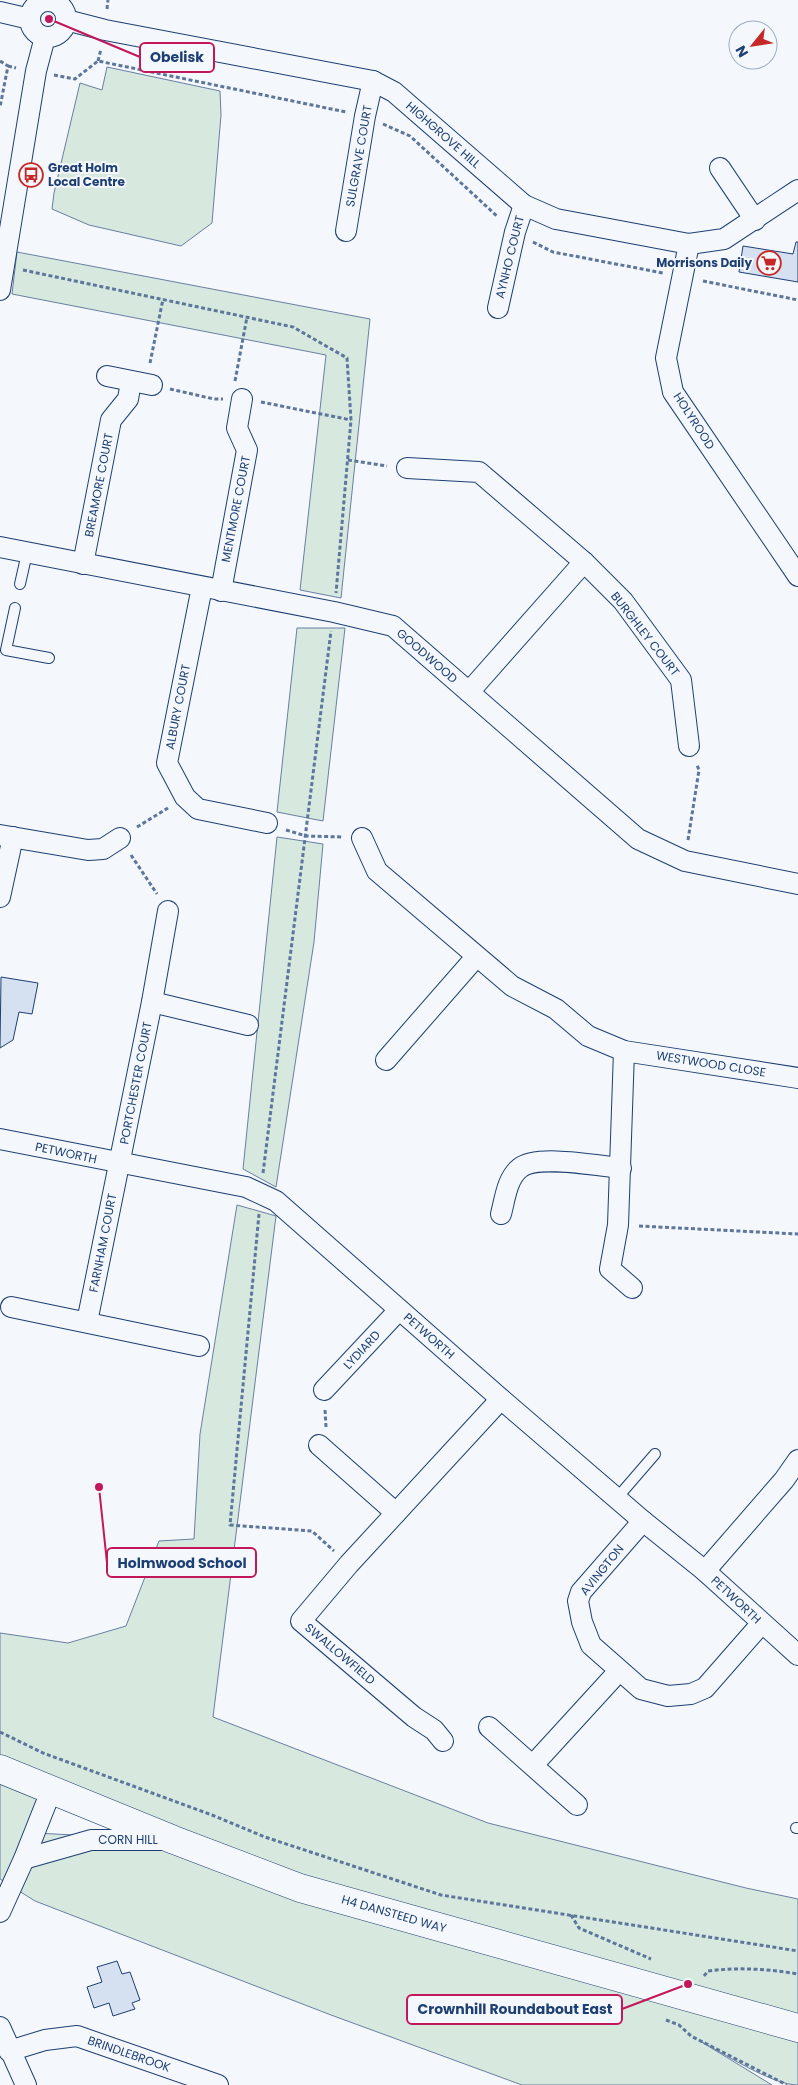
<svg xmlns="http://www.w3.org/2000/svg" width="798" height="2085" viewBox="0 0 798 2085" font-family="Poppins,sans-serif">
  <rect width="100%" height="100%" fill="#f4f7fb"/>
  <g fill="#d7e8df" stroke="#687fa3" fill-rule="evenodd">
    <polygon points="107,67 220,91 221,115 212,223 181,246 89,225 52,209 54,193 80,83 102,90"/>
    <polygon points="17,252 370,319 341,598 300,590 326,355 12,294"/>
    <polygon points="297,628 345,628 323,821 277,812"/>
    <polygon points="277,837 323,844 314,942 276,1187 243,1169"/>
    <path d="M237,1205L276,1216L213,1717L488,1823L746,1888L798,1899V2085C772,2085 725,2054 700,2041L772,2085H522L331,2015L35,1901L0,1879V1633L68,1643L126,1626L159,1541L194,1539L200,1434ZM51,1791L172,1840L35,1833Z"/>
  </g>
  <g fill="#d5e0f0" stroke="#1d3f73">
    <polygon points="796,242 798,242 798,282 739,272 743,246 793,254"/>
    <polygon points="1,977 38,983 32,1014 19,1012 13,1040 0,1048"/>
    <polygon points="117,1961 122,1974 130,1972 140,2000 132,2003 135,2009 113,2016 109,2003 94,2008 87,1987 102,1982 97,1967"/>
  </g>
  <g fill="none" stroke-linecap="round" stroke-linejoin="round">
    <g stroke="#1d3f73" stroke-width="12">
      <g id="lane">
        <polyline points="20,584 27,553"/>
        <polyline points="15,608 6,650 49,658"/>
        <polyline points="617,1498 655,1454"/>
        <polyline points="796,1828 798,1828"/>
      </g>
    </g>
    <g stroke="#1d3f73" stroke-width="22">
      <g id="street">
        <circle cx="48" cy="19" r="18"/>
        <polyline points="0,12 30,19"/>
        <polyline points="66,20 105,30 373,81 394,92 524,205 556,219 689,244 724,239 798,190"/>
        <polyline points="720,168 755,220"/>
        <polyline points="346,231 365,116 373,81"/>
        <polyline points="689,244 666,358 673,392 798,576"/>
        <polyline points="0,290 36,71 45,37"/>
        <polyline points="498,308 515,232 524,205"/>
        <polyline points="107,376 152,385"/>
        <polyline points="407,468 479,472 584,562 469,692"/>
        <polyline points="0,547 334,612 393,626 638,839 685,861 798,884"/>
        <polyline points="584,562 623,601 681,680 689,746"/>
        <polyline points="83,564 111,420 128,399 131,382"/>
        <polyline points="202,587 167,763 185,797 198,809 267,823"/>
        <polyline points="221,591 247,450 237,428 242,399"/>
        <polyline points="0,835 88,850 103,849 120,838"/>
        <polyline points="362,838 377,871 512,986 556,1009 588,1036 624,1051 798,1078"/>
        <polyline points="0,897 13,837"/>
        <polyline points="152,1002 248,1025"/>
        <polyline points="624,1051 618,1225 610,1269 632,1288"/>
        <polyline points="386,1060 476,957"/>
        <polyline points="0,1139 246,1187 276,1201 501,1399 643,1521 705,1571 798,1655"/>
        <path d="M501,1214C505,1199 507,1178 520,1168C537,1154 598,1166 621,1168"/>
        <polyline points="11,1307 199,1346"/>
        <polyline points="87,1322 152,1002 168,911"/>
        <polyline points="324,1390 399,1310"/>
        <polyline points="319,1445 396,1513"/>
        <polyline points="643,1521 581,1592 578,1601 582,1622 591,1645 641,1689 668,1696 691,1694 705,1688 761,1624"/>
        <polyline points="705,1571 784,1480 798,1460"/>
        <polyline points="489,1727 577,1805"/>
        <polyline points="443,1741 434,1730 414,1717 301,1621 349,1564 501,1399"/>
        <polyline points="533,1765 619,1671"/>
        <polyline points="24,1859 91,1840 164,1840"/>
        <polyline points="0,1912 24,1859 51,1791"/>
        <polyline points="0,2027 26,2085"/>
        <polyline points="9,2051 45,2040 77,2036 218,2085"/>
      </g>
    </g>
    <g stroke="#1d3f73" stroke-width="29">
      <polyline id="secondary" points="0,1769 174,1840 300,1888 798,2028"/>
    </g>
    <g stroke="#5e769c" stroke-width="3" stroke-dasharray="4 2.5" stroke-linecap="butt">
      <polyline points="107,9 108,0"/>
      <polyline points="0,61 8,66 0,107"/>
      <polyline points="98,61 101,49"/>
      <polyline points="8,66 16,68"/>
      <polyline points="54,75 75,79 98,61 346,112"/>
      <polyline points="383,124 410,136 498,217"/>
      <polyline points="533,242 553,252 663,273"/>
      <polyline points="23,270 293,327 347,358 351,420 336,593"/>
      <polyline points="703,281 798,300"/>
      <polyline points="150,363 163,299"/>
      <polyline points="235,381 247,317"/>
      <polyline points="170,389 214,399 223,399"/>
      <polyline points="261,402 351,420"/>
      <polyline points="348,460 387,466"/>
      <polyline points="137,827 168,808"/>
      <polyline points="286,830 306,836 342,837"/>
      <polyline points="688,840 699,770 697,765"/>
      <polyline points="131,855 157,894"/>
      <polyline points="263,1173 331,631"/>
      <polyline points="259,1214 230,1525 312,1531 334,1551"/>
      <polyline points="639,1226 798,1234"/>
      <polyline points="325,1410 326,1427"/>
      <polyline points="0,1732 43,1753 212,1815 265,1837 441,1895 798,1951"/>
      <polyline points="571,1915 579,1928 651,1959"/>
      <path d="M704,1976L708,1971C739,1967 768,1969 798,1974"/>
      <polyline points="666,2020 679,2025 691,2036 787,2085"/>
    </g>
    <use href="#lane" stroke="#f4f7fb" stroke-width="10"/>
    <use href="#street" stroke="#f4f7fb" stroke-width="20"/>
    <use href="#secondary" stroke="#f4f7fb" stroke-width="28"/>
  </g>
  <defs>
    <g id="bus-ring" transform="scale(1.25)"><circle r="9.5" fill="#f4f7fb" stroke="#c62828" stroke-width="1.5"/><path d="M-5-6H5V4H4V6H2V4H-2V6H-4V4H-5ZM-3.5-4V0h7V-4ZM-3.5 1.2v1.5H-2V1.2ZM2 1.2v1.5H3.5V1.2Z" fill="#c62828"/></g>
    <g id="supermarket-ring" transform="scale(1.25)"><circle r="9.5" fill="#f4f7fb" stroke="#c62828" stroke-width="1.5"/><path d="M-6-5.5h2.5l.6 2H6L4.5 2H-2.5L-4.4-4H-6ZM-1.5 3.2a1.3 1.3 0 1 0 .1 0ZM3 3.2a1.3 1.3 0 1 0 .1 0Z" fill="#c62828"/></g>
  </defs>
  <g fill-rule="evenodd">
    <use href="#bus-ring" x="31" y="175"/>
    <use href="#supermarket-ring" x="769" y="263"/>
  </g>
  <g text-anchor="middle" stroke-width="4" stroke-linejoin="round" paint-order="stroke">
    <g font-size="12" fill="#1d3f73" stroke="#f4f7fb">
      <text transform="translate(443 135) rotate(41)" y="4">HIGHGROVE HILL</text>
      <text transform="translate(359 156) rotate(-80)" y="4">SULGRAVE COURT</text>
      <text transform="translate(510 257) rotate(-76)" y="4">AYNHO COURT</text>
      <text transform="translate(694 421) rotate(57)" y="4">HOLYROOD</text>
      <text transform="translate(99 485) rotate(-79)" y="4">BREAMORE COURT</text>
      <text transform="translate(236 509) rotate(-79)" y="4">MENTMORE COURT</text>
      <text transform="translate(645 634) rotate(52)" y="4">BURGHLEY COURT</text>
      <text transform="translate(427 656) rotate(41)" y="4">GOODWOOD</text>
      <text transform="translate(178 707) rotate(-79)" y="4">ALBURY COURT</text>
      <text transform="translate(711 1064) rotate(9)" y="4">WESTWOOD CLOSE</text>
      <text transform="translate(136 1083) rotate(-79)" y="4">PORTCHESTER COURT</text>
      <text transform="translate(66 1153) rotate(12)" y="4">PETWORTH</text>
      <text transform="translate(103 1243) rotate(-79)" y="4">FARNHAM COURT</text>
      <text transform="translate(429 1336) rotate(41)" y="4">PETWORTH</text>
      <text transform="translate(362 1350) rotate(-47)" y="4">LYDIARD</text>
      <text transform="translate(602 1570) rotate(-51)" y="4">AVINGTON</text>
      <text transform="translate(736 1600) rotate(43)" y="4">PETWORTH</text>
      <text transform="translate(340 1654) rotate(40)" y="4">SWALLOWFIELD</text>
      <text x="128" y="1844">CORN HILL</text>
      <text transform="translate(394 1914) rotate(16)" y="4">H4 DANSTEED WAY</text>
      <text transform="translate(129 2054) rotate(19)" y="4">BRINDLEBROOK</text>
    </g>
    <g font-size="12" font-weight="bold" fill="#1d3f73" stroke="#f4f7fb" text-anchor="start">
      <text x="48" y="172">Great Holm<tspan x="48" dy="14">Local Centre</tspan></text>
      <text x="752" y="267" text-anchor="end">Morrisons Daily</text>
    </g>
  </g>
  <path fill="none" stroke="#c2185b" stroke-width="2" d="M49 19L140 57M99 1487L107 1563M688 1984L622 2009"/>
  <g fill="#c2185b" stroke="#f4f7fb" stroke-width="2">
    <circle cx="49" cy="19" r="5"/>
    <circle cx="99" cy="1487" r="5"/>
    <circle cx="688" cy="1984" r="5"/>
  </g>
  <g fill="#f4f7fb" stroke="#c2185b" stroke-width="2">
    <rect x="140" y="43" width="74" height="29" rx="5"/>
    <rect x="107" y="1548" width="149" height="29" rx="5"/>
    <rect x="407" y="1995" width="215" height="29" rx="5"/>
  </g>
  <g font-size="14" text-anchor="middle" font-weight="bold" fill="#1d3f73">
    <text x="177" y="62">Obelisk</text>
    <text x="182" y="1568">Holmwood School</text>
    <text x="515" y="2014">Crownhill Roundabout East</text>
  </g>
  <g transform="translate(753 45) rotate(240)"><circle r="24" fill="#f4f7fb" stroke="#9eadc5"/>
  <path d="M0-4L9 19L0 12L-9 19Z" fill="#c62828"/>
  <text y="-8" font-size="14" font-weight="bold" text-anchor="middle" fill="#1d3f73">N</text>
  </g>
</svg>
